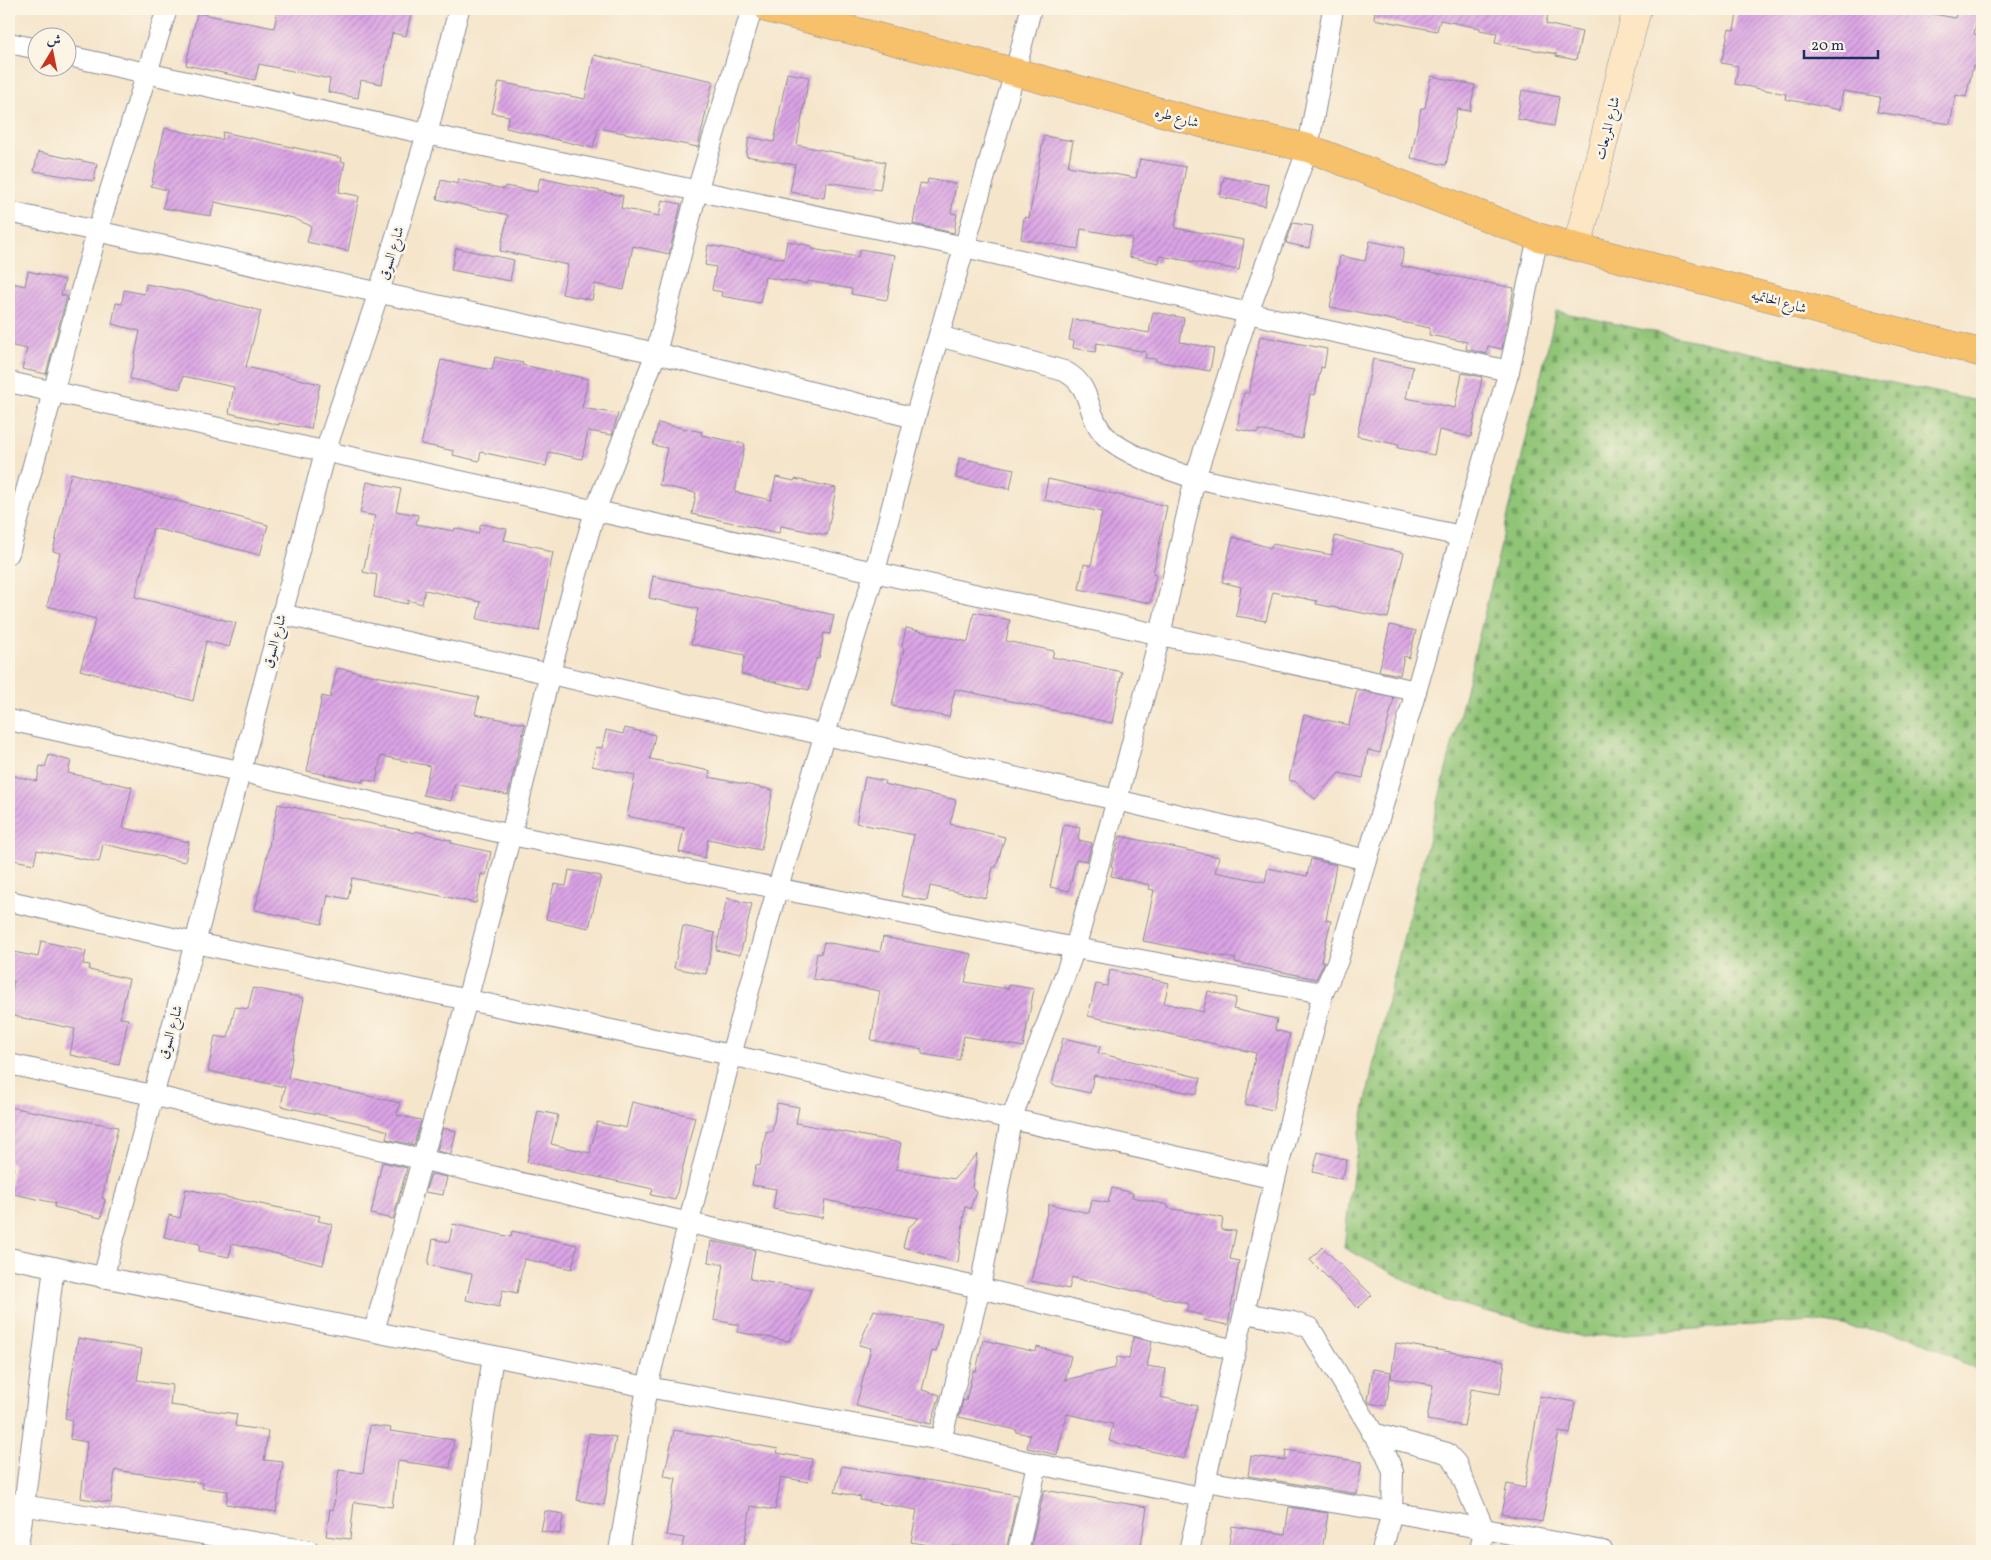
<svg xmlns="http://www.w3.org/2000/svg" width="1991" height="1560" viewBox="0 0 1991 1560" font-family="Vollkorn,Amiri,serif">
  <defs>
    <pattern id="cemetery-stones" width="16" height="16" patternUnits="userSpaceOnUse" patternTransform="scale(1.25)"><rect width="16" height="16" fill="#90c476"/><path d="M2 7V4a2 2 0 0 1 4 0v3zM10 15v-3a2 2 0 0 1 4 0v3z" fill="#75a064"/></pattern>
    <pattern id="building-hatch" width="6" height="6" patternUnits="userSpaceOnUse" patternTransform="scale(1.25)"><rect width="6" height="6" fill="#dba4e5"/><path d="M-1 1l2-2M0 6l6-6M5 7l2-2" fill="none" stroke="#b186bd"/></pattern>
  </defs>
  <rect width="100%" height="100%" fill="#fcf5e5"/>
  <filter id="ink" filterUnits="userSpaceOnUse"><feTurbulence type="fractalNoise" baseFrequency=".02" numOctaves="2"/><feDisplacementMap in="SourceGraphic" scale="10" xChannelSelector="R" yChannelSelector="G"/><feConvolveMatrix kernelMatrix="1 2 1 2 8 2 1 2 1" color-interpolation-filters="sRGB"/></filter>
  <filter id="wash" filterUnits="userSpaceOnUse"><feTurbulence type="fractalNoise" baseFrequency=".0096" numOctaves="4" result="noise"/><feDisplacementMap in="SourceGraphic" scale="20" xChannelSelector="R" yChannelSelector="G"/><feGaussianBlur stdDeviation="1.12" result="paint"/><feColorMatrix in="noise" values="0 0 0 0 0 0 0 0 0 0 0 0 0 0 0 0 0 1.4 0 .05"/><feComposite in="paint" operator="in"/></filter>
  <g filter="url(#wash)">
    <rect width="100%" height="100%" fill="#f5e5cb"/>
    <path fill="url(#cemetery-stones)" stroke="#567a6a" d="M1556,311L1982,402V1373L1915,1337L1811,1321L1583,1337L1445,1300L1344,1248C1358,1100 1399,957 1435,814C1477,647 1517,479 1556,311Z"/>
    <g id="blocks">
      <g fill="url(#building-hatch)">
        <polygon points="278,9 412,9 406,36 392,33 382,84 361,80 358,98 328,92 330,79 259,64 255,80 186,65 197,13 274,28"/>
        <polygon points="1375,9 1549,9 1546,24 1582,32 1576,60 1556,56 1557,54 1495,43 1497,33 1480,30 1480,28 1440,20 1437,31 1374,19"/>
        <polygon points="1738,9 1907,9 1955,18 1957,9 1979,9 1974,34 1982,35 1982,68 1973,66 1966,97 1956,95 1950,124 1877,112 1880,97 1843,91 1840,110 1785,99 1786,94 1735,84 1738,66 1721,63 1729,29 1734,30"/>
        <polygon points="594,55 713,81 698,147 598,128 593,148 506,128 509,116 492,113 499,82 585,99"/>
        <polygon points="787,73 809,77 797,145 885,162 880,190 826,182 824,198 790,192 795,165 746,156 749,137 774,142"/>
        <polygon points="1431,76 1475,85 1470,111 1457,109 1446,165 1411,158 1421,108 1425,108"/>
        <polygon points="1522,90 1559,97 1554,126 1517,119"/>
        <polygon points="165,128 222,140 223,132 342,158 341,162 345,162 339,192 359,196 348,251 307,242 311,226 293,218 214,202 211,216 163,208 167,190 151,186"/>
        <polygon points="1044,136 1073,141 1068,166 1136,178 1140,159 1186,167 1175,228 1244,240 1239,270 1160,256 1159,263 1129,257 1132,238 1081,229 1078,249 1021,239 1024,217 1029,218"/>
        <polygon points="38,152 97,164 94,181 34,171"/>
        <polygon points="1224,177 1269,185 1265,206 1220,197"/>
        <polygon points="540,178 623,196 621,208 659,216 662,200 681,204 669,254 633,246 624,290 595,284 592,300 562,294 568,265 500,251 508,215 437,199 441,180 458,184 458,179 504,189 505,186 537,192"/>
        <polygon points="928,179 956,184 951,213 957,214 954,233 913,224 920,183 927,184"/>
        <polygon points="1293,223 1313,226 1309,248 1286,243"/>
        <polygon points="787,241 812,246 812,249 858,257 860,249 895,255 887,300 851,294 852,289 808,281 808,284 765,277 760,303 721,296 722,292 712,290 716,267 705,265 708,245 784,259"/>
        <polygon points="1370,241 1404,248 1401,266 1514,288 1502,349 1488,346 1487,354 1466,349 1467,342 1429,335 1430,328 1330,307 1340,256 1365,261"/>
        <polygon points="456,248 514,260 510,281 451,270"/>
        <polygon points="28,271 65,280 61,295 67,296 46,374 22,369 27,349 9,345 9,299 12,283 25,286"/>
        <polygon points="146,284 189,292 261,311 246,367 320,384 311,429 279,423 279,425 229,413 234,387 183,376 180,389 130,379 140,331 112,324 116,303 122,304 124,290 144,294"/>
        <polygon points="1153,312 1184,318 1180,342 1214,348 1210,371 1156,361 1156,359 1145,358 1146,352 1097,343 1095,352 1073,348 1074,341 1069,340 1073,319 1149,333"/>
        <polygon points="1260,336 1327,349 1324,368 1321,367 1315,395 1310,394 1302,439 1259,430 1258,433 1237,429 1244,393 1249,393"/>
        <polygon points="495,357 523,363 522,365 588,379 582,408 618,414 612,435 588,431 582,459 549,452 546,466 481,452 479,461 453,455 454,451 421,444 441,360 492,370"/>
        <polygon points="1373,359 1413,367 1406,398 1455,408 1462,373 1482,377 1471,437 1439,430 1434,455 1398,448 1399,445 1357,436"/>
        <polygon points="658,423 702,432 701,435 745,444 735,492 771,500 776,477 794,481 795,479 836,488 827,535 781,526 779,533 692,514 696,493 659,485 667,448 653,445"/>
        <polygon points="959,458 1014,469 1010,489 956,478"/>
        <polygon points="71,473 268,525 260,555 153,528 135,597 236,623 229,647 206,641 193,701 80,670 96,619 47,606 60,553 53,551"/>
        <polygon points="1048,479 1167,506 1153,574 1156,574 1150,603 1079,589 1084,564 1091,566 1102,512 1044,500"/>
        <polygon points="367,482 401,489 396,511 418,515 416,524 454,531 455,528 478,534 481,524 507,529 504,540 543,548 543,550 553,552 539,631 477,619 481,602 425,590 422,604 408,600 408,604 374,597 377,575 363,572 375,516 360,513"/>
        <polygon points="1335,536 1404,553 1388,618 1316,604 1317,601 1273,592 1266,621 1236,616 1241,587 1222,582 1233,537 1271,548 1272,544 1332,555"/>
        <polygon points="653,576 834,615 830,634 824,633 819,659 816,658 809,690 741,674 745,655 691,644 698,609 649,598"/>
        <polygon points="974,612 1010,620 1006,641 1054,651 1052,657 1122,672 1112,723 955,689 949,717 892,706 904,648 902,647 906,628 968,642"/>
        <polygon points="1390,625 1416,631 1409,658 1404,656 1400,675 1379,671"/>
        <polygon points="337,668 479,697 475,714 525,724 508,795 455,784 451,801 423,795 430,766 381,756 376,782 363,779 363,782 307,771 322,696 330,698"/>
        <polygon points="1357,690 1394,698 1380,753 1368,750 1363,778 1339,773 1315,799 1296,782 1289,780 1304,715 1349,725"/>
        <polygon points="625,728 655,735 650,759 710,771 709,777 773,790 761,850 708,839 705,858 679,852 684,828 627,816 635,775 592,766 596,747 602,748 606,730 623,734"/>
        <polygon points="49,755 71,761 68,773 132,787 123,828 189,842 185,862 103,844 99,862 37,850 34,864 9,859 9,775 37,781 40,766 45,767"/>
        <polygon points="865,777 885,781 884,784 956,800 950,824 1005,837 996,867 993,867 986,898 930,886 927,901 901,896 914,835 856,823"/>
        <polygon points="278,804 415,833 416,831 452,841 451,843 491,852 486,875 481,874 476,903 352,878 348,899 328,895 322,924 255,910"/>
        <polygon points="1064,824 1080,827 1078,840 1092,843 1087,861 1076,859 1069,891 1050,887"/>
        <polygon points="1120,836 1219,857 1215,872 1265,882 1268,868 1307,876 1311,859 1336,865 1326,920 1331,921 1321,961 1324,961 1323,965 1316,979 1235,962 1236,959 1143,941 1154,890 1149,889 1150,885 1111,876 1113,867 1111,866"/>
        <polygon points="569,870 601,876 589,928 546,919 554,884 566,886"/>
        <polygon points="727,898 752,904 740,955 716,950"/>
        <polygon points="683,926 715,933 706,974 674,968"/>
        <polygon points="883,937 972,954 965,982 1008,989 1009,985 1034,989 1023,1047 964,1036 959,1060 922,1054 922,1049 871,1040 880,991 813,979 817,953 821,954 824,942 880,952"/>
        <polygon points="41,941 86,951 83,964 90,965 89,970 129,979 120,1018 128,1019 119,1065 70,1055 75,1029 9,1015 9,1006 14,981 9,980 9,951 38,957"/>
        <polygon points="1110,970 1169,983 1164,1003 1203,1012 1208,991 1236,998 1233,1009 1277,1019 1275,1030 1290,1034 1273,1110 1245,1104 1256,1053 1088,1016 1096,984 1107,986"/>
        <polygon points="253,988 304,998 288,1078 400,1103 397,1115 421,1120 414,1145 386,1139 388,1131 368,1125 281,1106 285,1087 208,1071 215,1036 228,1038 235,1007 248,1009"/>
        <polygon points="1063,1038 1100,1046 1098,1053 1201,1078 1197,1094 1094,1075 1090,1093 1052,1085"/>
        <polygon points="632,1102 695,1117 675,1200 651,1195 653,1189 527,1162 538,1111 558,1115 551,1144 590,1153 597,1122 626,1128"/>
        <polygon points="777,1103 799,1107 796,1123 901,1143 896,1169 954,1179 977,1154 972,1188 976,1192 970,1209 965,1206 958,1263 903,1247 908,1228 919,1218 825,1200 822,1218 773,1209 776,1189 752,1185 756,1165 760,1166 766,1131 772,1132"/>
        <polygon points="9,1107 118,1127 102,1198 105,1199 101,1218 54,1207 55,1203 9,1193 14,1164 9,1163"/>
        <polygon points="443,1128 456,1131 451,1154 437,1151"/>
        <polygon points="1318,1152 1347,1160 1342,1179 1313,1172"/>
        <polygon points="382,1162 407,1168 393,1219 371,1214"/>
        <polygon points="431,1174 447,1177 443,1195 425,1192"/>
        <polygon points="1112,1188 1133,1193 1132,1197 1168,1205 1168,1208 1223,1218 1221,1230 1236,1231 1230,1259 1239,1261 1228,1325 1203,1320 1204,1316 1186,1311 1189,1304 1089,1280 1089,1282 1072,1277 1069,1289 1031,1281 1049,1204 1089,1213 1092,1200 1108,1203"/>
        <polygon points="186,1189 320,1216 318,1221 332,1224 323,1265 232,1243 229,1257 199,1251 200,1244 164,1237 169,1215 180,1218"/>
        <polygon points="453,1224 511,1237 512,1231 577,1245 572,1269 524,1259 517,1293 503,1290 499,1307 466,1300 472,1274 428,1265 433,1239 449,1242"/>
        <polygon points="711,1241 755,1250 750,1279 811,1290 789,1341 737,1332 739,1325 714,1320 724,1264 708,1262"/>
        <polygon points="1322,1247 1372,1295 1358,1308 1310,1260"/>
        <polygon points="874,1310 901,1317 942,1324 936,1352 932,1351 922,1390 940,1395 931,1424 856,1406 871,1348 859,1345"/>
        <polygon points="1133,1337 1152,1342 1147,1366 1166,1369 1161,1397 1197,1406 1184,1459 1109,1441 1113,1424 1067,1414 1057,1455 1027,1448 1030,1435 1016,1432 1017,1430 959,1417 963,1400 966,1401 973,1370 976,1371 983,1340 1036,1352 1037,1347 1071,1356 1065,1380 1115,1368 1117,1357 1129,1359"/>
        <polygon points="78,1338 142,1349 137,1380 172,1385 170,1405 237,1414 235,1426 268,1431 264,1460 283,1462 276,1512 226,1504 228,1491 202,1488 203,1483 115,1470 111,1503 81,1498 87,1442 70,1439 72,1420 65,1418"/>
        <polygon points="1396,1343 1505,1361 1500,1394 1471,1389 1464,1426 1427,1420 1433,1385 1391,1378"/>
        <polygon points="1373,1369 1391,1372 1386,1406 1369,1403 1368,1400"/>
        <polygon points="1540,1396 1575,1402 1570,1434 1559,1432 1542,1522 1501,1514 1507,1484 1525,1488"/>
        <polygon points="370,1425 391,1428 390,1431 454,1440 450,1468 398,1461 392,1507 354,1502 350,1539 326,1536 330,1509 333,1510 339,1470 363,1473"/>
        <polygon points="674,1430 778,1449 777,1453 812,1459 808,1482 781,1477 775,1510 751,1506 743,1551 681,1551 684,1538 666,1535 676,1478 664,1476"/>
        <polygon points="589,1433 616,1437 604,1505 577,1500"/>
        <polygon points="1286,1450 1362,1462 1357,1494 1248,1476 1251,1456 1285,1460"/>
        <polygon points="842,1466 1018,1495 1006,1551 981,1551 953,1546 953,1549 911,1542 917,1510 860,1500 861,1497 835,1492"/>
        <polygon points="1044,1490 1147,1507 1140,1551 1030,1551"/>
        <polygon points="1289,1507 1328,1513 1322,1551 1228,1551 1232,1526 1285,1534"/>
        <polygon points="545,1511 564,1514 560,1534 541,1531"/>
      </g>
    </g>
  </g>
  <g filter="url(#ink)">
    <use href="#blocks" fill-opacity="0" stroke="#888a94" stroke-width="1"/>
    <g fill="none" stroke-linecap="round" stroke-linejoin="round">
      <g stroke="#888a94" stroke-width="22">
        <g id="street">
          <polyline points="9,43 38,49"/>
          <polyline points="68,56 427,134 965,247 1248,313 1509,371"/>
          <polyline points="9,212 656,353 915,418"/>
          <path d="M939,336L1064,371C1093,386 1085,410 1102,432C1117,452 1170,471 1195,478L1461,536"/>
          <polyline points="9,382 1416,691"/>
          <polyline points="9,553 97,232 167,9"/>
          <polyline points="281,614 1117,800 1367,860"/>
          <polyline points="9,720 239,771 511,835 1075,948 1323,993"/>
          <polyline points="9,901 195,943 731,1055 1275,1179"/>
          <polyline points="9,1064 152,1095 689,1223 980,1288 1235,1350"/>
          <polyline points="9,1258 647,1387 941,1440 1037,1464 1201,1497"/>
          <polyline points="103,1278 195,943 325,452 379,292 427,134 459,9"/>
          <polyline points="1245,1313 1293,1322 1310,1328 1386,1454 1393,1472 1392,1512 1382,1551"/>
          <polyline points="374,1331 467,1000 511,835 550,673 570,599 595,511 656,353 697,191 752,9"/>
          <polyline points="1372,1433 1447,1453 1456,1463 1484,1529 1480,1551"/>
          <polyline points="941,1440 980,1288 1011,1120 1075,948 1117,800 1160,635 1195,478 1248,313 1308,148 1333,9"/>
          <polyline points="1205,1481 1392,1512 1603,1551"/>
          <polyline points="9,1503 310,1551"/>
          <polyline points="17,1551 24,1506 54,1267"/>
          <polyline points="464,1551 493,1356"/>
          <polyline points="619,1551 647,1387 731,1055 777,890 875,571 915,418 1015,72 1031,9"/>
          <polyline points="1018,1551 1037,1464"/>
          <polyline points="1189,1551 1275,1179 1323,993 1338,960 1509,371 1538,237"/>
        </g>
      </g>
      <g stroke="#888a94" stroke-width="29">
        <polyline id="secondary" points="1577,247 1637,9"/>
      </g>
      <g stroke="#888a94" stroke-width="29">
        <polyline id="primary" points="769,9 1015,72 1219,128 1308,148 1538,237 1982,353"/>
      </g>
      <use href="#street" stroke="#fff" stroke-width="20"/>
      <use href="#secondary" stroke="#fce6c4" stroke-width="28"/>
      <use href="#primary" stroke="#f7c06b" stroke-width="28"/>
    </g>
  </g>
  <g text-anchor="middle" stroke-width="5" stroke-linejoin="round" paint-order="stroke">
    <g font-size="14" fill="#1b2f5e" stroke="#fcf5e5">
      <text transform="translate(1177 117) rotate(15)" y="5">شارع طره</text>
      <text transform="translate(1607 128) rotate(-76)" y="5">شارع المربعات</text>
      <text transform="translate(391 253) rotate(-73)" y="5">شارع السوق</text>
      <text transform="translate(1779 301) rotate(15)" y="5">شارع الخاتميه</text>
      <text transform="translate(274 641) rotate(-75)" y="5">شارع السوق</text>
      <text transform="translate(170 1032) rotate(-74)" y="5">شارع السوق</text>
    </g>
  </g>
  <rect width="1991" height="1560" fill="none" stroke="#fcf5e5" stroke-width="30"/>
  <g transform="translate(52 52) rotate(10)"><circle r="24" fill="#fcf5e5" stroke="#a2a6af"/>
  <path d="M0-4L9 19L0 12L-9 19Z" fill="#c8321e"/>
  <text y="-8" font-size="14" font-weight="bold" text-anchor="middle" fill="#1b2f5e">ش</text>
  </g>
  <path d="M1804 50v8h74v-8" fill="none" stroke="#1b2f5e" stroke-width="2.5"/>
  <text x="1811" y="50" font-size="15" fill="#1b2f5e" stroke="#fcf5e5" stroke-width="4" paint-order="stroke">20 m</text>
</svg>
